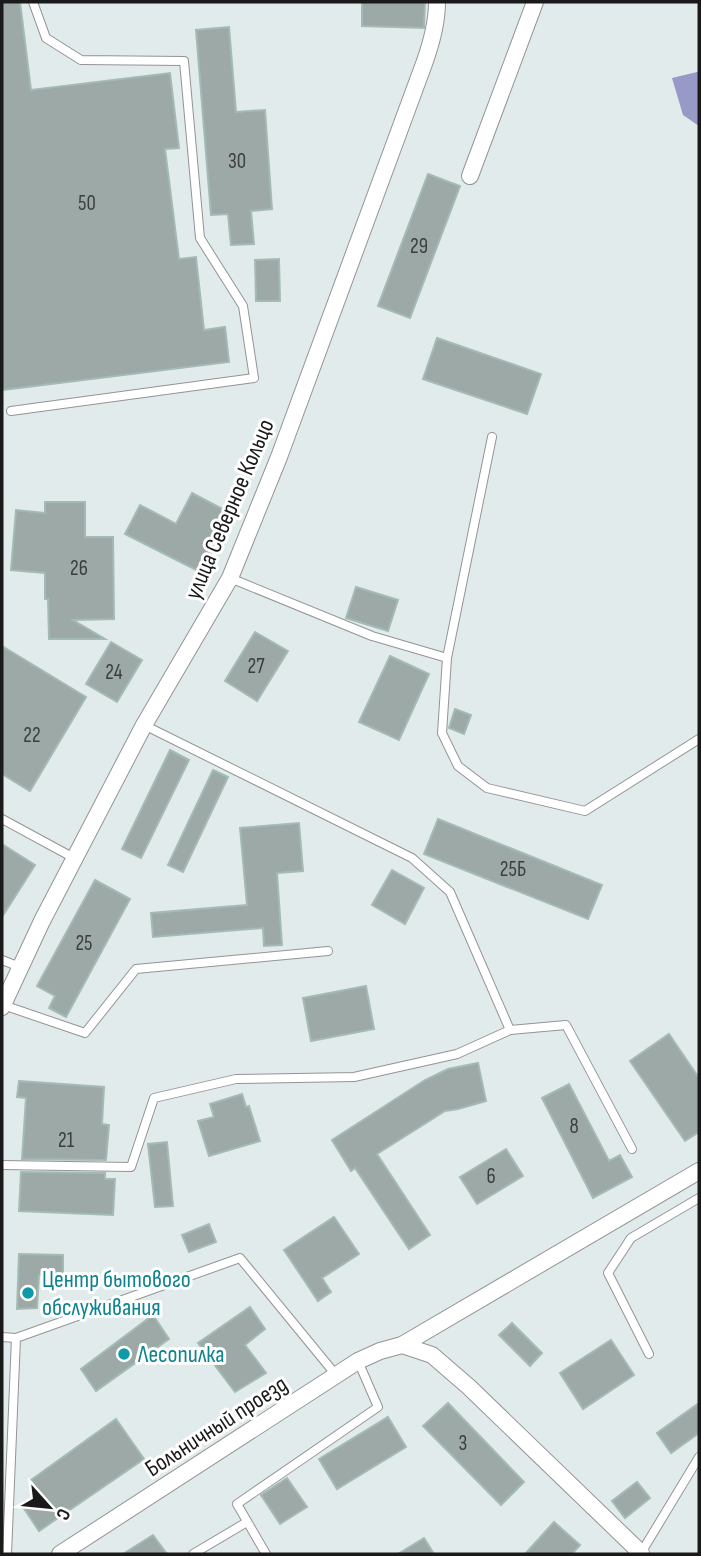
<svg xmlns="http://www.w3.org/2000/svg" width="701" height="1556" viewBox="0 0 701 1556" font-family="'Sofia Sans Condensed',sans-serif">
  <rect width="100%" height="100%" fill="#e1ebeb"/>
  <polygon fill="#9999c7" points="697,72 699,72 699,126 683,115 672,78"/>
  <g fill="#9da9a6" stroke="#a4bbb5" stroke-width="2">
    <polygon points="2,2 20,2 31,90 170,73 179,148 165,149 179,259 196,257 204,330 225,327 229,362 2,390"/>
    <polygon points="362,2 425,2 424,28 362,26"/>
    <polygon points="229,27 236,112 265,110 272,209 251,211 254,244 231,245 228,214 211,215 196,30"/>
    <polygon points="428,174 460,186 410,318 378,306"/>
    <polygon points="279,259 280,301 256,301 255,260"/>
    <polygon points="437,338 541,374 527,414 423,379"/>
    <polygon points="192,493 232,514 202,573 125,534 140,505 176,524"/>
    <polygon points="45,502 85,502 85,537 113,537 114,619 73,620 105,639 49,639 48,599 45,599 45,573 11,570 16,510 45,513"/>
    <polygon points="356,587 398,600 388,631 346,618"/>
    <polygon points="255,632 288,651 257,701 225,681"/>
    <polygon points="111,642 142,660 117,702 86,684"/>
    <polygon points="2,646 86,697 30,791 2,774"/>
    <polygon points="390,656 429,674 399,740 359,722"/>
    <polygon points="455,709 471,715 464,734 449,728"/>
    <polygon points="170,750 189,760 141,858 122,849"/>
    <polygon points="213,770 228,777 183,872 168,865"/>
    <polygon points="438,819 602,885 588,919 424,854"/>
    <polygon points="299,823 303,871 277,873 282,945 264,946 263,928 153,937 151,913 247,905 240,828"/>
    <polygon points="2,844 35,865 2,917"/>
    <polygon points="392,870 424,888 405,924 372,905"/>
    <polygon points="95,880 130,899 66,1017 49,1008 55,996 37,986"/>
    <polygon points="366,986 374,1029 311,1041 303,998"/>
    <polygon points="669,1034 699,1078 699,1132 685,1141 630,1061"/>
    <polygon points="478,1063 486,1101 458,1109 445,1111 377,1154 430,1235 409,1249 355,1168 351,1171 332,1140 425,1080 448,1069"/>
    <polygon points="19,1081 104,1087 102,1124 109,1125 106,1160 22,1159 26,1098 17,1097"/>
    <polygon points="569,1084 609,1161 620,1155 632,1177 593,1198 542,1098"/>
    <polygon points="242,1094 246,1107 249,1106 260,1141 209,1156 198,1121 214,1117 210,1104"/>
    <polygon points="167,1142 173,1206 155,1207 148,1144"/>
    <polygon points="506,1149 523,1176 477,1204 460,1177"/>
    <polygon points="21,1172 105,1173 105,1179 115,1179 113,1215 19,1211"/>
    <polygon points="334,1217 359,1254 322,1278 331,1292 318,1301 284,1250"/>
    <polygon points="209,1224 216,1242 189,1252 182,1235"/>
    <polygon points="19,1254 63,1255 63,1277 39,1275 37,1308 17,1309"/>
    <polygon points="250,1307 265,1329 245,1345 266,1373 235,1392 198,1343"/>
    <polygon points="153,1315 169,1339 96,1391 81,1369"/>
    <polygon points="512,1323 542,1353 530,1366 499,1335"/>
    <polygon points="611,1340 634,1375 583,1409 560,1373"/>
    <polygon points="448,1403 524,1482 501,1505 423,1426"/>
    <polygon points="699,1403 699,1433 671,1453 657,1433"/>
    <polygon points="388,1417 406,1447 337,1489 319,1459"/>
    <polygon points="116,1419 144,1459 39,1531 23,1507 40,1495 31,1480"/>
    <polygon points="287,1478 307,1507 280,1524 261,1495"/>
    <polygon points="637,1482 650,1498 625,1518 612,1501"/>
    <polygon points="554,1522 580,1545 572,1554 525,1554"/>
    <polygon points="153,1535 167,1554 123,1554"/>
    <polygon points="424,1538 434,1554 398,1554"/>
  </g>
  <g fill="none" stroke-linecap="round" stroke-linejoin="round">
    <g stroke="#949494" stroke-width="10">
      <g id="service">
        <polyline points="11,411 254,378 243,306 200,238 184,61 81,60 46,38 33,2"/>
        <polyline points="230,578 372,636 447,658 442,733 458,766 487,788 585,811 699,739"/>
        <polyline points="447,658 492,437"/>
        <polyline points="144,725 412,858 450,892 510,1030 566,1025 632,1149"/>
        <polyline points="2,819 74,858"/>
        <polyline points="2,960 20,967"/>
        <polyline points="3,1005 85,1033 136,969 328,951"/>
        <polyline points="2,1165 131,1167 154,1098 236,1079 354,1077 457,1054 510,1030"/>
        <polyline points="2,1337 16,1338"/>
        <polyline points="649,1354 608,1273 631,1238 699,1198"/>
        <polyline points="641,1553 699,1457"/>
        <polyline points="7,1554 16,1338 240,1258 336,1375"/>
        <polyline points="193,1554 247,1522"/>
        <polyline points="266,1554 237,1504 378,1407 358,1361"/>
      </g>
    </g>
    <g stroke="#949494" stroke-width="18">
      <g id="minor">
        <polyline points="470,176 535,2"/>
        <path d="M2,1007L42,921L144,725L230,578L279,457L425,61C432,41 437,22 437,2"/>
        <polyline points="402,1345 432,1355 469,1387 641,1553"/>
        <polyline points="60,1554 358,1361 380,1351 402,1345 699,1171"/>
      </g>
    </g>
    <use href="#service" stroke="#fff" stroke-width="8"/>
    <use href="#minor" stroke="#fff" stroke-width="16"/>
  </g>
  <g fill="#0f9aa8" stroke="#fff" stroke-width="2.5">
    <circle cx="28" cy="1293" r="7"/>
    <circle cx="124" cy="1354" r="7"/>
  </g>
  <g text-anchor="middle" stroke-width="6" stroke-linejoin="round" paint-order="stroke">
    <g font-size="21" fill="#3b3e3d">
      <text x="237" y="168">30</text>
      <text x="87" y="210">50</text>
      <text x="419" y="253">29</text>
      <text x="79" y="575">26</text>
      <text x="256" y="673">27</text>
      <text x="114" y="679">24</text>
      <text x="32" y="742">22</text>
      <text x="513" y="876">25Б</text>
      <text x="84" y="950">25</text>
      <text x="574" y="1133">8</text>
      <text x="66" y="1147">21</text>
      <text x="491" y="1183">6</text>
      <text x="463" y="1450">3</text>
    </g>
    <g font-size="24" fill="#1a1a1a" stroke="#fff">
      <text transform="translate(229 509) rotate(-67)" y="8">улица Северное Кольцо</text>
      <text transform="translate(216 1426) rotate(-33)" y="8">Больничный проезд</text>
    </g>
    <g font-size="24" fill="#0d838f" stroke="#fff" text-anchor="start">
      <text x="42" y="1287">Центр бытового<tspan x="42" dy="28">обслуживания</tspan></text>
      <text x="138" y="1362">Лесопилка</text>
    </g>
  </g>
  <rect width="701" height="1556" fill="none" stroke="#1a1a1a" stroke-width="7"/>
  <g transform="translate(49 1507) rotate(117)" stroke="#ffffff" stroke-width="5" paint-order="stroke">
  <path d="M0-5L12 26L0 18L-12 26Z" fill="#1a1a1a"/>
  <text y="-10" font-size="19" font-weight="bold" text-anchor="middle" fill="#1a1a1a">С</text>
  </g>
</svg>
